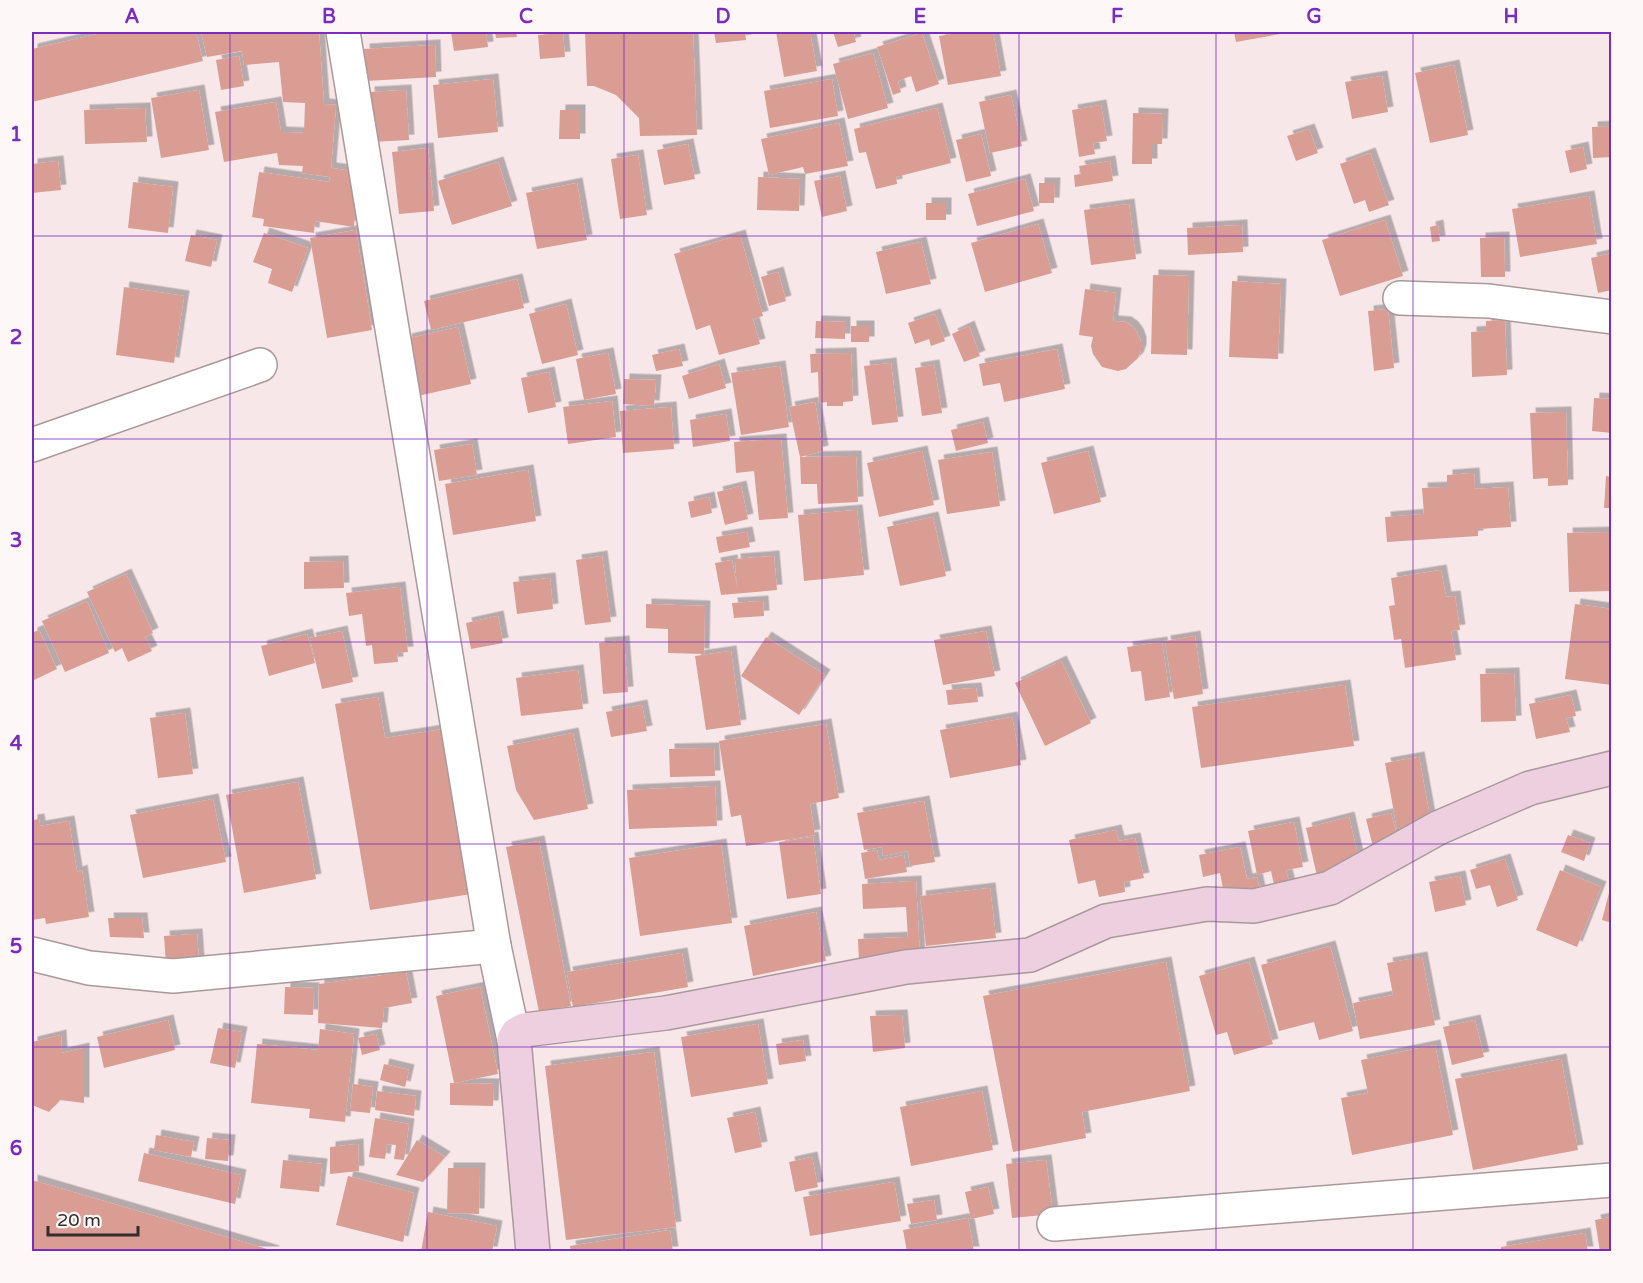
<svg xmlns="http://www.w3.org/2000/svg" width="1643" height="1283" viewBox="0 0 1643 1283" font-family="'Varela Round',sans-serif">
  <defs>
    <filter id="shadow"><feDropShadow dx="5.5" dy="-5.5" stdDeviation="0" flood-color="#0004"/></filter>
  </defs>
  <rect width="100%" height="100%" fill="#f8e7e9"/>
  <g fill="#d99d93" filter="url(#shadow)">
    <polygon points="106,32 196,32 203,61 32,102 32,49"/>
    <polygon points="201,32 319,32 324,104 336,105 331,168 359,172 354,227 315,221 314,233 263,226 264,219 252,217 259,172 329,182 330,177 302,173 303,166 279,165 277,153 224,162 215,112 276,102 281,132 304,133 305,103 283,102 279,62 244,65 242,51 207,57"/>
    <polygon points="451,32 486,32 488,47 454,51"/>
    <polygon points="495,32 516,32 517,37 496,38"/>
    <polygon points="585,32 693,32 697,135 640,136 639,118 616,95 594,86 587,86"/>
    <polygon points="714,32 745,32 746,40 716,43"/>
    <polygon points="776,32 810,32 817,71 784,77"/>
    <polygon points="833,32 861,32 854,34 856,42 838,47"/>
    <polygon points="964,32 993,32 1001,76 948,85 939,36"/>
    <polygon points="1234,32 1279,32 1280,34 1236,42"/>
    <polygon points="563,33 565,57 540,59 538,35"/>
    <polygon points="922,33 939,84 916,92 911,76 898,81 901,92 893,95 877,47"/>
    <polygon points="435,45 436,77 366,81 364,49"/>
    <polygon points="873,53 888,108 848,119 833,64"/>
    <polygon points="239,56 244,86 221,90 216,60"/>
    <polygon points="1454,65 1468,135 1430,143 1415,73"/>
    <polygon points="1382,76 1388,112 1352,119 1345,82"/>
    <polygon points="493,79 498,132 438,138 433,85"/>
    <polygon points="832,79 838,116 770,128 764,91"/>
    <polygon points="199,90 209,150 161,158 151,98"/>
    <polygon points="406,90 409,140 372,142 369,92"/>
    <polygon points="1011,95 1022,146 990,153 979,102"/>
    <polygon points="1101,105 1107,141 1093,143 1095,154 1079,157 1072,110"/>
    <polygon points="145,108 147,142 85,144 84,110"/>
    <polygon points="937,108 951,163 896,177 897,184 876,189 866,152 859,153 854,129"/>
    <polygon points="560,110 580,110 580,139 559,139"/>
    <polygon points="1133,113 1163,114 1162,144 1152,144 1152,164 1132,164"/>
    <polygon points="839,123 848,166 805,174 803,167 769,175 761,139"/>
    <polygon points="1612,126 1612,157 1593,158 1592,127"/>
    <polygon points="1309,129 1318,153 1296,161 1287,136"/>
    <polygon points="981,134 991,176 966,182 956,140"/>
    <polygon points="688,144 695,179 664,185 657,150"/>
    <polygon points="1583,147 1587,169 1570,173 1565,151"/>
    <polygon points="428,148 434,211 399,214 392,152"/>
    <polygon points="1370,153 1389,205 1369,212 1365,200 1354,204 1340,164"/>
    <polygon points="638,155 647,215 620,219 611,159"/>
    <polygon points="58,161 61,190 32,193 32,164"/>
    <polygon points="1110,161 1113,181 1075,187 1074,175 1081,174 1079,166"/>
    <polygon points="498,162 512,206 452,225 438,181"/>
    <polygon points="840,176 847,211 822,217 814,181"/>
    <polygon points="758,177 800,179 799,211 757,210"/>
    <polygon points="1025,179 1034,211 977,226 968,194"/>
    <polygon points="133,182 173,187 168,233 128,228"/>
    <polygon points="577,183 587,240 537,249 526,193"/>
    <polygon points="1039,183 1055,183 1054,203 1039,203"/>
    <polygon points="1589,196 1597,244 1520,257 1512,209"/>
    <rect x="926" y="203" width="20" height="17"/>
    <polygon points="1129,204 1136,259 1091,265 1084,210"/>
    <polygon points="1385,220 1403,276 1340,296 1322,240"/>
    <polygon points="1038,224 1052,273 985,292 971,243"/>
    <polygon points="1242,225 1243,252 1188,255 1187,228"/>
    <polygon points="1438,225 1440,241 1432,242 1430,227"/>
    <polygon points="356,230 372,330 327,338 310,238"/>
    <polygon points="264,233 308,248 292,292 268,283 272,269 253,262"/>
    <polygon points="191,235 217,240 211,267 185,261"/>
    <polygon points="740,235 763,316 753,319 760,344 719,355 710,325 696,330 674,254"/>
    <polygon points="1504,237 1505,277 1481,277 1480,238"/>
    <polygon points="921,242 931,284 886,294 876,252"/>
    <polygon points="1612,253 1612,290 1598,293 1591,258"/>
    <polygon points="778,272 786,301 769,306 761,277"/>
    <polygon points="1153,275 1189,276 1187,355 1151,354"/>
    <polygon points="517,279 524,308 431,330 424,301"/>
    <polygon points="1232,281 1281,284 1278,359 1229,357"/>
    <polygon points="124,287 184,296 174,363 116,355"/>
    <polygon points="1085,289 1116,293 1113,321 1126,322 1133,327 1138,334 1141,342 1141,350 1138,358 1126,369 1118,371 1102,367 1093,354 1091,346 1093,337 1079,335"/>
    <polygon points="566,304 578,355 542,364 529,314"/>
    <polygon points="1388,309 1394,368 1374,371 1368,311"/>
    <polygon points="935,314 945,341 931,346 929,339 915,344 908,323"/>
    <polygon points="1505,320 1507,375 1472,377 1471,332 1486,331 1486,321"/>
    <polygon points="816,321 845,322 845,339 815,338"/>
    <rect x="851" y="326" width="18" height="16"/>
    <polygon points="969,326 980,356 964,362 952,334"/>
    <polygon points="458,327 471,384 418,396 406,339"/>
    <polygon points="679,349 683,366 656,371 652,355"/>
    <polygon points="1057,349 1065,389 1004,402 1000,383 983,386 979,364"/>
    <polygon points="608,353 616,394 584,400 576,359"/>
    <polygon points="851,353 853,401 843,402 843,406 827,406 827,402 819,403 818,372 811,373 810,354"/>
    <polygon points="891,363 898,422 872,425 864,366"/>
    <polygon points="719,364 726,388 689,399 682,376"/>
    <polygon points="934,365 942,413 922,416 915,368"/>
    <polygon points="780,366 789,427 741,435 731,373"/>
    <polygon points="549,372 556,407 528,413 521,378"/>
    <polygon points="624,379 656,380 654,406 623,404"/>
    <polygon points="1594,398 1612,399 1612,433 1592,431"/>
    <polygon points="612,401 616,437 568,444 563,407"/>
    <polygon points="815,402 823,451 800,457 856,456 858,502 818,504 817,484 801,484 800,457 789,407"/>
    <polygon points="671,407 674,449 623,453 620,411"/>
    <polygon points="1566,412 1568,485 1548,486 1548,478 1533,479 1530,413"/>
    <polygon points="726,414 730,441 693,447 690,420"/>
    <polygon points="983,422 988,443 956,451 951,430"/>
    <polygon points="781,439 788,518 759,520 754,471 736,473 734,442"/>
    <polygon points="472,444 477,475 439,481 434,450"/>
    <polygon points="922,451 934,505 879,517 867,463"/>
    <polygon points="1088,451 1101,502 1054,514 1041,463"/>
    <polygon points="992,452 1000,506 947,514 938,460"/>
    <polygon points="528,470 536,521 453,535 445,484"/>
    <polygon points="1474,473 1475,489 1508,487 1511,527 1478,529 1478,536 1387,542 1385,517 1424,514 1422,488 1447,487 1447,475"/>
    <polygon points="1606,476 1612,477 1612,508 1604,508"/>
    <polygon points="741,486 748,519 725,525 717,492"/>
    <polygon points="709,497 712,513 691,518 688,502"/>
    <polygon points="857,510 864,575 804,581 798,515"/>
    <polygon points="933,517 946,576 900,586 887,527"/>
    <polygon points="747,532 750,547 719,553 716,537"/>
    <polygon points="1612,532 1612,591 1569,592 1567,533"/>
    <polygon points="602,556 611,622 585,625 576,560"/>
    <polygon points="774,556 777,590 721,595 715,563 732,560 737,587 735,559"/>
    <polygon points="343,561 344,588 304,589 304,562"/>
    <polygon points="1441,570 1446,597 1455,596 1460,630 1451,631 1456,660 1405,668 1401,639 1394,640 1389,606 1395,605 1391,578"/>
    <polygon points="126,574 153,633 145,637 152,651 128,662 122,648 115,652 87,592"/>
    <polygon points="550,578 553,609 517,614 513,582"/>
    <polygon points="400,587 408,652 397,653 398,662 374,664 372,645 366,646 362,614 349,616 346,593"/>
    <polygon points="87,601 109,653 65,672 42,621"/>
    <polygon points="763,601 764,616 734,618 732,603"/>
    <polygon points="646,604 705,606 704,654 668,653 668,629 646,628"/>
    <polygon points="1575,604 1612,609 1612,685 1565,679"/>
    <polygon points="498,616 503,643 471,649 466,623"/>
    <polygon points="39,630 57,669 32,681 32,633"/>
    <polygon points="342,631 353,682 322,689 310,638"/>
    <polygon points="986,631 995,676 943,685 934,640"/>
    <polygon points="307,634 315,663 269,676 261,646"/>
    <polygon points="1195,636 1203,694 1174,699 1165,641"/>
    <polygon points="766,637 825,675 799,715 741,676"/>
    <polygon points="624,641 628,692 603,694 599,643"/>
    <polygon points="1162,642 1170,697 1145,701 1141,671 1131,672 1127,647"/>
    <polygon points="731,651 741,725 706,730 695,656"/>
    <polygon points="1061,661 1091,723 1045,746 1015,683"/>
    <polygon points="578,670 583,709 521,716 516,678"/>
    <polygon points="1514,673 1516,721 1481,722 1480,674"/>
    <polygon points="1345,685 1354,746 1201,768 1192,707"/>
    <polygon points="976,688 978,702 948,705 946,690"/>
    <polygon points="1571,695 1576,716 1566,718 1570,732 1536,739 1529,704"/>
    <polygon points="378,697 385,738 444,729 471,894 370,910 335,704"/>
    <polygon points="642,705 647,731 611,737 606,712"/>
    <polygon points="185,713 193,774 158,778 150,718"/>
    <polygon points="1012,717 1021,765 950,778 940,730"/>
    <polygon points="826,724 839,798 810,804 815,835 746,846 741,815 731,817 719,741"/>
    <polygon points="573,733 588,809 534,820 516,790 507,746"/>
    <polygon points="714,748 715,776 670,777 669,749"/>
    <polygon points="1419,757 1431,823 1397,829 1385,763"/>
    <polygon points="298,782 316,879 244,893 226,795"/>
    <polygon points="715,786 717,826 629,829 627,790"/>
    <polygon points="213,799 226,862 143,878 130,815"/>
    <polygon points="924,801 935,862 910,866 908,851 883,856 882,847 864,850 857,813"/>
    <polygon points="1391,813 1396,832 1409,829 1374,851 1366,819"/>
    <polygon points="1349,817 1360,865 1317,876 1306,828"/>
    <polygon points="39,819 40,826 69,821 77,872 82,870 89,917 46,924 45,918 32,920 32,820"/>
    <polygon points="1294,822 1303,867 1286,870 1290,886 1275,889 1271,871 1257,875 1248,831"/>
    <polygon points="1116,830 1119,841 1135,838 1144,878 1124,882 1125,892 1099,897 1095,880 1078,884 1069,840"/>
    <polygon points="1568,835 1590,843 1584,861 1561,852"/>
    <polygon points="813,837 821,894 787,899 779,842"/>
    <polygon points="539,841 571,1006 539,1012 506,847"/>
    <polygon points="721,844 732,923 640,936 629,858"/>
    <polygon points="1240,847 1247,879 1257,877 1260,892 1216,889 1223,888 1220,873 1203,877 1199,855"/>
    <polygon points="877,850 879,860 904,855 907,872 865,879 861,853"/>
    <polygon points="1505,859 1518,900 1497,907 1490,885 1476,889 1470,870"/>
    <polygon points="1560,870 1601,887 1577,947 1536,930"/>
    <polygon points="1460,876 1466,905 1435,912 1429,882"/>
    <polygon points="916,881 920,959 859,962 858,939 908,937 906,907 863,909 862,884"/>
    <polygon points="990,888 996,938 926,946 920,896"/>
    <polygon points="1610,889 1612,889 1612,923 1602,920"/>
    <polygon points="816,912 826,961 753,976 744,926"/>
    <polygon points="108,918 142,918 144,938 110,937"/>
    <polygon points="197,934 199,962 166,964 164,936"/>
    <polygon points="1330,946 1353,1031 1319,1040 1314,1022 1279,1031 1261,965"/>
    <polygon points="682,953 688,987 573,1007 567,972"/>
    <polygon points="1422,957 1435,1025 1360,1039 1353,1003 1393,995 1387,963"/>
    <polygon points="1166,962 1190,1091 1082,1112 1086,1138 1013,1152 983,996"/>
    <polygon points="1249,962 1273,1044 1234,1055 1227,1032 1216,1035 1199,976"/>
    <polygon points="406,972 412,1003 384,1008 382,1028 318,1023 319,984"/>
    <polygon points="285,987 314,988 313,1015 284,1014"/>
    <polygon points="480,987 498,1074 454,1083 436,996"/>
    <polygon points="902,1015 905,1048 873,1052 870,1016"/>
    <polygon points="168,1020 175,1050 104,1068 97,1037"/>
    <polygon points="1475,1020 1484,1057 1452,1065 1443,1027"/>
    <polygon points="758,1024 768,1084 691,1097 681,1037"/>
    <polygon points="218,1028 242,1032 235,1068 210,1063"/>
    <polygon points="320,1029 354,1034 345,1122 309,1118 310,1109 251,1103 257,1044 318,1050"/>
    <polygon points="376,1034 380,1050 362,1055 358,1038"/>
    <polygon points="61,1035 62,1053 84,1048 84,1103 60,1100 49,1112 32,1105 32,1042"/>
    <polygon points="803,1040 806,1061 779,1065 776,1044"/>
    <polygon points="1435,1045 1453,1135 1352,1155 1341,1098 1368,1093 1361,1060"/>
    <polygon points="654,1052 676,1227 566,1240 545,1066"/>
    <polygon points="1561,1059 1578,1150 1473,1170 1455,1079"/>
    <polygon points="384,1064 409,1070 405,1087 380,1080"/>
    <polygon points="450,1083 494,1084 493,1106 450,1105"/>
    <polygon points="353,1084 373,1087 370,1113 350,1111"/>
    <polygon points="377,1091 416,1096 414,1116 375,1110"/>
    <polygon points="982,1091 993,1150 911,1166 900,1107"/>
    <polygon points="755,1112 762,1147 735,1153 727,1118"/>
    <polygon points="375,1118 409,1124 404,1160 394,1159 396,1145 387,1144 385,1159 369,1157"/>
    <polygon points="156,1135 194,1142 191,1157 154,1150"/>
    <polygon points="207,1138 230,1140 228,1161 205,1159"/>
    <polygon points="417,1140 445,1157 423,1182 396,1175"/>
    <polygon points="358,1144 359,1171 330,1174 330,1147"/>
    <polygon points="144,1153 241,1175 235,1204 138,1181"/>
    <polygon points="812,1157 818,1187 795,1192 789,1162"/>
    <polygon points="283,1160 322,1164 319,1192 280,1188"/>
    <polygon points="1046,1160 1053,1214 1012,1218 1006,1164"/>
    <polygon points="448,1168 480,1168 479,1214 447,1213"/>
    <polygon points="348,1176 414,1193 403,1242 336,1225"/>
    <polygon points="32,1180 274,1251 274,1252 32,1252"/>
    <polygon points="894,1182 901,1221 810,1236 803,1197"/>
    <polygon points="988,1187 994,1214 971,1219 965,1192"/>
    <polygon points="934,1200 937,1220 911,1224 907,1204"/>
    <polygon points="428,1212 497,1226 492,1252 421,1252"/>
    <polygon points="1612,1217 1612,1252 1600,1252 1595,1220"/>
    <polygon points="968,1218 974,1252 907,1252 903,1230"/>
    <polygon points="670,1230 673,1252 571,1252 570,1246"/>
    <polygon points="1585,1233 1588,1252 1501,1252 1501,1247"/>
  </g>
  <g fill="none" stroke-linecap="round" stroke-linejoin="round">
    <g stroke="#a9999b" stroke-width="36">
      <g id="street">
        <polyline points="343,32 494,946 514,1040"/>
        <polyline points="1400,298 1489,301 1612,317"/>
        <polyline points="32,445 260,365"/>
        <polyline points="32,954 89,968 173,976 494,946"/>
        <polyline points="1054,1224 1612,1180"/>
      </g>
    </g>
    <g stroke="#a9999b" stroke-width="36">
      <polyline id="secondary" points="533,1252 514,1040 517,1034 524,1030 666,1013 906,967 1030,955 1106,921 1207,904 1254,906 1330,888 1438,828 1530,788 1612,768"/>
    </g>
    <use href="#street" stroke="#fff" stroke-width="33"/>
    <use href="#secondary" stroke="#eecfe0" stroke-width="33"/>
  </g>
  <path fill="none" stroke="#7b2cbf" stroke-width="1.5" stroke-opacity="0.55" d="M230,32V1252M427,32V1252M624,32V1252M822,32V1252M1019,32V1252M1216,32V1252M1413,32V1252M32,236H1612M32,439H1612M32,642H1612M32,844H1612M32,1047H1612"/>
  <rect width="1643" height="1283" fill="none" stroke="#fef7f8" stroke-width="66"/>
  <path d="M48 1226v9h90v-9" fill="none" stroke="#332d2e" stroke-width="3"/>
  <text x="57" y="1226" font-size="18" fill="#332d2e" stroke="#fef7f8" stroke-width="4.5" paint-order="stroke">20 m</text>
  <rect x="33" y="33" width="1577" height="1217" fill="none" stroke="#7b2cbf" stroke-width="2"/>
  <g font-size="20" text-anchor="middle" font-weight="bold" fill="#7b2cbf">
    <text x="132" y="23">A</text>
    <text x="329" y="23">B</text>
    <text x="526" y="23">C</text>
    <text x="723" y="23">D</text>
    <text x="920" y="23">E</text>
    <text x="1117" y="23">F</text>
    <text x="1314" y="23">G</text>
    <text x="1511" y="23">H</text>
    <text x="16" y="141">1</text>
    <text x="16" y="344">2</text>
    <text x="16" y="547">3</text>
    <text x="16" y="750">4</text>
    <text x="16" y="953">5</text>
    <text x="16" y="1155">6</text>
  </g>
</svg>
